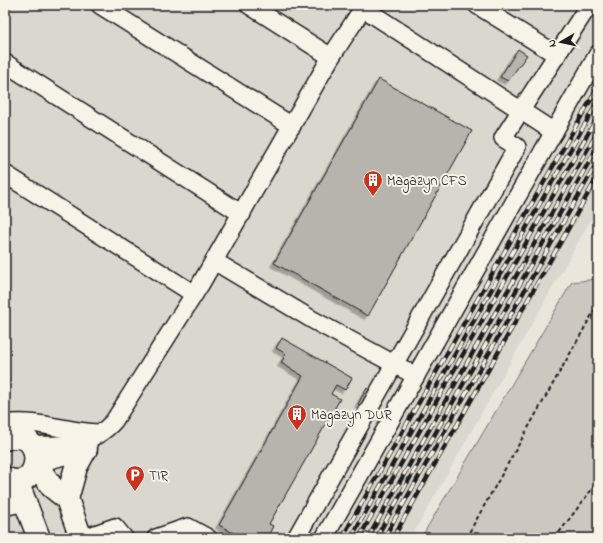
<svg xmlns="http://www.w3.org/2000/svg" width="603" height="543" viewBox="0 0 603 543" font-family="'Indie Flower',sans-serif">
  <defs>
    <filter id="shadow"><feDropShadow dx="-3.5" dy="3.5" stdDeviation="0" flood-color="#0004"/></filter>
  </defs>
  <rect width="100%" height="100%" fill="#eae6dc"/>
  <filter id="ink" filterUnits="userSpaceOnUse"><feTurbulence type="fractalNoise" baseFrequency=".025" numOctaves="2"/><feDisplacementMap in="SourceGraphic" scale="8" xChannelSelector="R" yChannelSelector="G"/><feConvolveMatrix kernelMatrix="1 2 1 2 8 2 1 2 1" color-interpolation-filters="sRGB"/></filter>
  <g filter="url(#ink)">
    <polygon fill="#dad7ce" points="5,5 598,5 598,207 411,538 5,538"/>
    <path fill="#ccc8c0" stroke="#74726e" d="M598,242V538H421L572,282L589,280L597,277C598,264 592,253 598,242Z"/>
    <g fill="#b6b4ac" stroke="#1c1c1c" filter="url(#shadow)">
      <polygon points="518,49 527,55 508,81 500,77"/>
      <polygon points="379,79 472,131 368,316 274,263"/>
      <polygon points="282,338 352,378 345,390 336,385 331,394 340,399 269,524 273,526 267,538 242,538 219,525 303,376 281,363 286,354 276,348"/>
      <polygon points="367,388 371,391 362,407 358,404"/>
    </g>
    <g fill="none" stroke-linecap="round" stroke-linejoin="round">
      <g stroke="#1c1c1c" stroke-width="20">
        <g id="minor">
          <polyline points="100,5 292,126"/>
          <polyline points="249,5 331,57"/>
          <polyline points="477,5 557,55"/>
          <polyline points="363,8 554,132"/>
          <polyline points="5,63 242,214"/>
          <polyline points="5,174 194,294"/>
          <polyline points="214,261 313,320 416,376"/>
          <path d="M5,424C38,419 66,432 98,433"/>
          <path d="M32,445C63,446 92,446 114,421L200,285L331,57L365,5"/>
          <polyline points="36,464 81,451"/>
          <polyline points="84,538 115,527 124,538"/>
          <polyline points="156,538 188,527 208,538"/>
          <polyline points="296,538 517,147 503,138 589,5"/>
          <polyline points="324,538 598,54"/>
        </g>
      </g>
      <g stroke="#1c1c1c" stroke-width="25">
        <g id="major">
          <path d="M5,439C47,423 44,496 5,478"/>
          <polyline points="36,464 52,487 67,499 81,538"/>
          <polyline points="14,481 20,489 39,538"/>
          <polyline points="67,499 76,467 86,449"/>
          <polyline points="5,504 18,501 25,502"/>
        </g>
      </g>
      <g stroke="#1c1c1c" stroke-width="2" stroke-dasharray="4 3" stroke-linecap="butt">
        <polyline points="466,538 598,304"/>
        <polyline points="555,538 598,481"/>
      </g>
      <use href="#minor" stroke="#f7f3e8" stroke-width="17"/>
      <use href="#major" stroke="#f7f3e8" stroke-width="22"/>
      <g stroke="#1c1c1c" stroke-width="4.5">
        <g id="rail">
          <polyline points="342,538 598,87"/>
          <polyline points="351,538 598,101"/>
          <polyline points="359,538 598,116"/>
          <polyline points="368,538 598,131"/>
          <polyline points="376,538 598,146"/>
          <polyline points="384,538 598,161"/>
          <polyline points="393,538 598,176"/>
        </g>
      </g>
      <use href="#rail" stroke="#f7f3e8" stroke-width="3" stroke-dasharray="9" stroke-linecap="butt"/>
    </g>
  </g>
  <defs>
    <g id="building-pin" transform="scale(1)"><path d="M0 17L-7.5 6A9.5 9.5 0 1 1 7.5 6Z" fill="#c8321e" stroke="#f7f3e8"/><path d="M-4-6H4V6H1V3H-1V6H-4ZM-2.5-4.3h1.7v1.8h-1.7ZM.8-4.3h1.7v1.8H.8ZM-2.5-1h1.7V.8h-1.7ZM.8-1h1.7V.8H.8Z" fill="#fff"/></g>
    <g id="parking-pin" transform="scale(1)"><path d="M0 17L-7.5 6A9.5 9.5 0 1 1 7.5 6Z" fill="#c8321e" stroke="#f7f3e8"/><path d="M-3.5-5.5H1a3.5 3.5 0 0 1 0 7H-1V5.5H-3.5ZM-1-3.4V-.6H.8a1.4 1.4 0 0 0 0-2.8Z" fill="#fff"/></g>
  </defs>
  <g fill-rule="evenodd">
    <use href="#building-pin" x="373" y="180"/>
    <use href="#building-pin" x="297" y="414"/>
    <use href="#parking-pin" x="135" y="475"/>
  </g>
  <g text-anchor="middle" stroke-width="4" stroke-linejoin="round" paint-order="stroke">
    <g font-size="14" fill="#1c1c1c" stroke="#f7f3e8" text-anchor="start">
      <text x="387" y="185">Magazyn CFS</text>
      <text x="311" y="419">Magazyn DUR</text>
      <text x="149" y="480">TIR</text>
    </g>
  </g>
  <rect width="603" height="543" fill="none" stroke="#f7f3e8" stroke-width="20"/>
  <rect x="10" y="10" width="583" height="523" fill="none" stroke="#1c1c1c" stroke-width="1.5" filter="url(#ink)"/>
  <g transform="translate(561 42) rotate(261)" stroke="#f7f3e8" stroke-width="3" paint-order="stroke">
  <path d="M0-3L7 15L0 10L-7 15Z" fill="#1c1c1c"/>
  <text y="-6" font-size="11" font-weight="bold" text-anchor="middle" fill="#1c1c1c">N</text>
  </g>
</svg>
